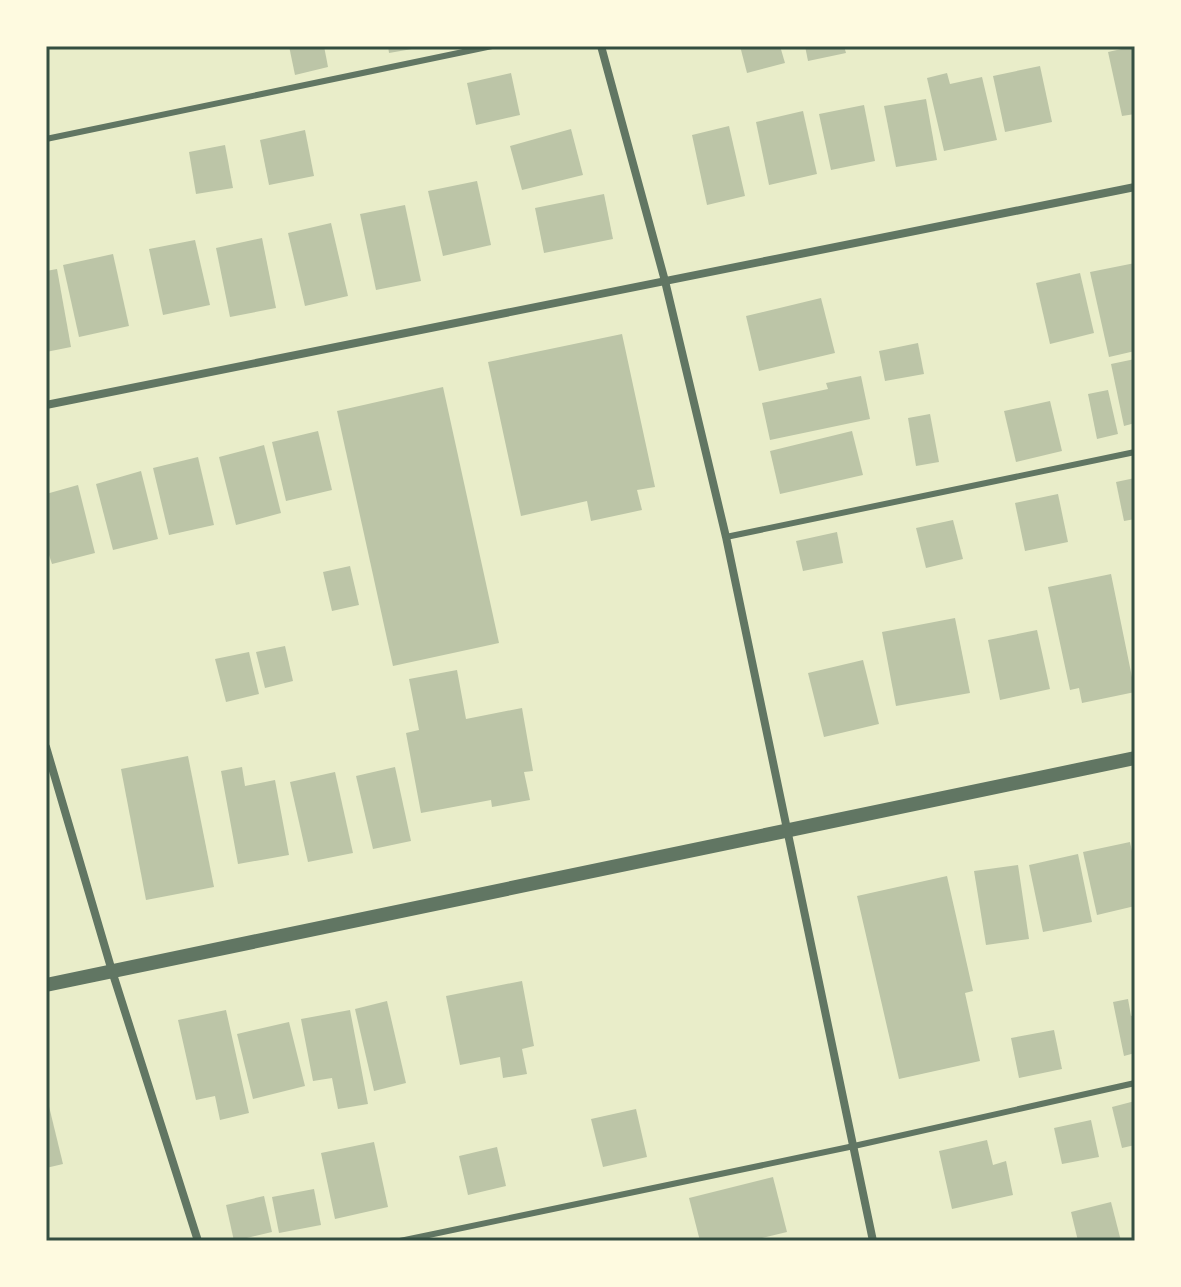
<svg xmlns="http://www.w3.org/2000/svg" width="1181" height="1287" viewBox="0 0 1181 1287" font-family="'Roboto Condensed',sans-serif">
  <rect width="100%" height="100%" fill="#e9edc9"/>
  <g fill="#bcc5a7">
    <polygon points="289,46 324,46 328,67 295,75"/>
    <polygon points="388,46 412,46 412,49 389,53"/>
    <polygon points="740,46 780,46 785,63 747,73"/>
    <polygon points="805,46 844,46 846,53 808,61"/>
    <polygon points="1135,46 1135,114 1122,116 1108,52"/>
    <polygon points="1040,66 1052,122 1005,132 993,76"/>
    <polygon points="511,73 520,115 476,125 467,83"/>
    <polygon points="947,73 950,84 982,77 997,140 944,151 927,78"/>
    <polygon points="926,99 937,160 896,167 884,106"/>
    <polygon points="864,105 875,161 831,170 819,114"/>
    <polygon points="803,111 817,174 769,185 756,122"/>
    <polygon points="729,126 745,196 707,205 692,135"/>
    <polygon points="571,129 583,175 522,190 510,146"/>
    <polygon points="305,130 314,176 269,185 260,140"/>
    <polygon points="225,145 233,188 196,194 189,152"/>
    <polygon points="477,181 491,245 443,256 428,191"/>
    <polygon points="604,194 613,239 544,253 535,208"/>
    <polygon points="405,205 421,281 376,290 360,214"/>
    <polygon points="331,223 348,296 305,306 288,233"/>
    <polygon points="262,238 276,308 230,317 216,248"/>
    <polygon points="195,240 210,305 163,315 149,249"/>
    <polygon points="113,254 129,326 79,337 63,265"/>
    <polygon points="1135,263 1135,351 1109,357 1090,272"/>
    <polygon points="57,269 71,347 46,352 46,271"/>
    <polygon points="1080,273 1094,333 1050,344 1036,283"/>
    <polygon points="821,298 835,353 759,371 746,316"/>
    <polygon points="622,334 655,487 637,490 642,510 591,521 587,501 521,516 488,362"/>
    <polygon points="918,343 924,374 885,381 879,351"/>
    <polygon points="1135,359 1135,423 1124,426 1111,364"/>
    <polygon points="861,376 870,419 770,440 762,403 828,389 826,383"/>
    <polygon points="443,387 499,643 393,666 337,411"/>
    <polygon points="1108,390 1118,434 1097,439 1088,394"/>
    <polygon points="1050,401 1062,451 1016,462 1004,411"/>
    <polygon points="930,414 939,462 916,466 908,418"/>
    <polygon points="318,431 332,490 286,501 272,442"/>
    <polygon points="852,431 863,475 780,494 770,451"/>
    <polygon points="264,445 281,513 236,525 219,457"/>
    <polygon points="198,457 214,525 169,535 153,468"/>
    <polygon points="141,471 158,539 113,550 96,484"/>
    <polygon points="1135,478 1135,519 1124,521 1116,482"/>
    <polygon points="78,485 95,553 52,564 46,546 46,494"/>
    <polygon points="1058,494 1068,542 1025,551 1015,503"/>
    <polygon points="953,520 963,559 926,568 916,528"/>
    <polygon points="837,532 843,563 803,571 796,541"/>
    <polygon points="350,566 359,605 332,611 323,572"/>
    <polygon points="1111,574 1135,692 1082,703 1079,688 1070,690 1048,587"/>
    <polygon points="955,618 970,693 896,706 882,632"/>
    <polygon points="1037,630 1050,689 1000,700 988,640"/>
    <polygon points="285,646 293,681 265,688 256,652"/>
    <polygon points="249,652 259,694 226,702 215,659"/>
    <polygon points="863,660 879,724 824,737 808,673"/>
    <polygon points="457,670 466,719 522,708 533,771 524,772 530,800 492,807 491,800 421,813 406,733 419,730 409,679"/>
    <polygon points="188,756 214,887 146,900 121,769"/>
    <polygon points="242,767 245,786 275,780 289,855 238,864 221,771"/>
    <polygon points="395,767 411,841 373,849 356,776"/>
    <polygon points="335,772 353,853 308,862 290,782"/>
    <polygon points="1130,842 1135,865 1135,906 1097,915 1083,852"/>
    <polygon points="1078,854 1092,922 1043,932 1029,865"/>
    <polygon points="1018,865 1029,939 986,945 974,871"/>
    <polygon points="947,876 973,991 965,993 980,1061 899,1079 857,896"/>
    <polygon points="522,981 534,1046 522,1049 527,1074 503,1078 500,1057 460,1065 446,996"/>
    <polygon points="1128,999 1131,1016 1135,1015 1135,1053 1124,1056 1113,1002"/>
    <polygon points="387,1001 406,1083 374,1091 355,1009"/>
    <polygon points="226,1010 249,1113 220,1120 215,1096 196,1100 178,1020"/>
    <polygon points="350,1010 368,1104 338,1109 332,1078 313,1081 301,1019"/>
    <polygon points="289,1022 305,1086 253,1099 237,1034"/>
    <polygon points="1054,1030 1062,1069 1019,1078 1011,1038"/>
    <polygon points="46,1094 63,1164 46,1168"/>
    <polygon points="1135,1101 1135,1145 1122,1148 1112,1107"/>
    <polygon points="636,1109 647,1157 603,1167 591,1119"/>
    <polygon points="1091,1120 1099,1157 1062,1164 1054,1128"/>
    <polygon points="987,1140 993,1165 1006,1161 1013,1195 952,1209 939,1151"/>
    <polygon points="374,1142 388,1207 335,1219 321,1153"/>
    <polygon points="497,1147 506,1186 468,1195 459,1156"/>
    <polygon points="773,1177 787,1232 750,1241 700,1241 689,1198"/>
    <polygon points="314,1189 321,1225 279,1233 272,1197"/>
    <polygon points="264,1196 272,1232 234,1241 226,1205"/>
    <polygon points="1111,1202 1121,1241 1078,1241 1071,1212"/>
  </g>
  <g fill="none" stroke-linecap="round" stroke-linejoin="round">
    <g stroke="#617663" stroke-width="6">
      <polyline points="46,139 492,46"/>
      <polyline points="726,537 1135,452"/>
      <polyline points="400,1241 854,1146 1135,1083"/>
    </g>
    <g stroke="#617663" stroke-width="8">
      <polyline points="601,46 665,281 726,537 873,1241"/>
      <polyline points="46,405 1135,187"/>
      <polyline points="46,747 112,971 198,1241"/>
    </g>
    <polyline stroke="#617663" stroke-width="14" points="46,985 1135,758"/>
  </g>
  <rect width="1181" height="1287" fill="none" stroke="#fefae0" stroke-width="96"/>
  <rect x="48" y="48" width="1085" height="1191" fill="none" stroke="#344e41" stroke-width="3"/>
</svg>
